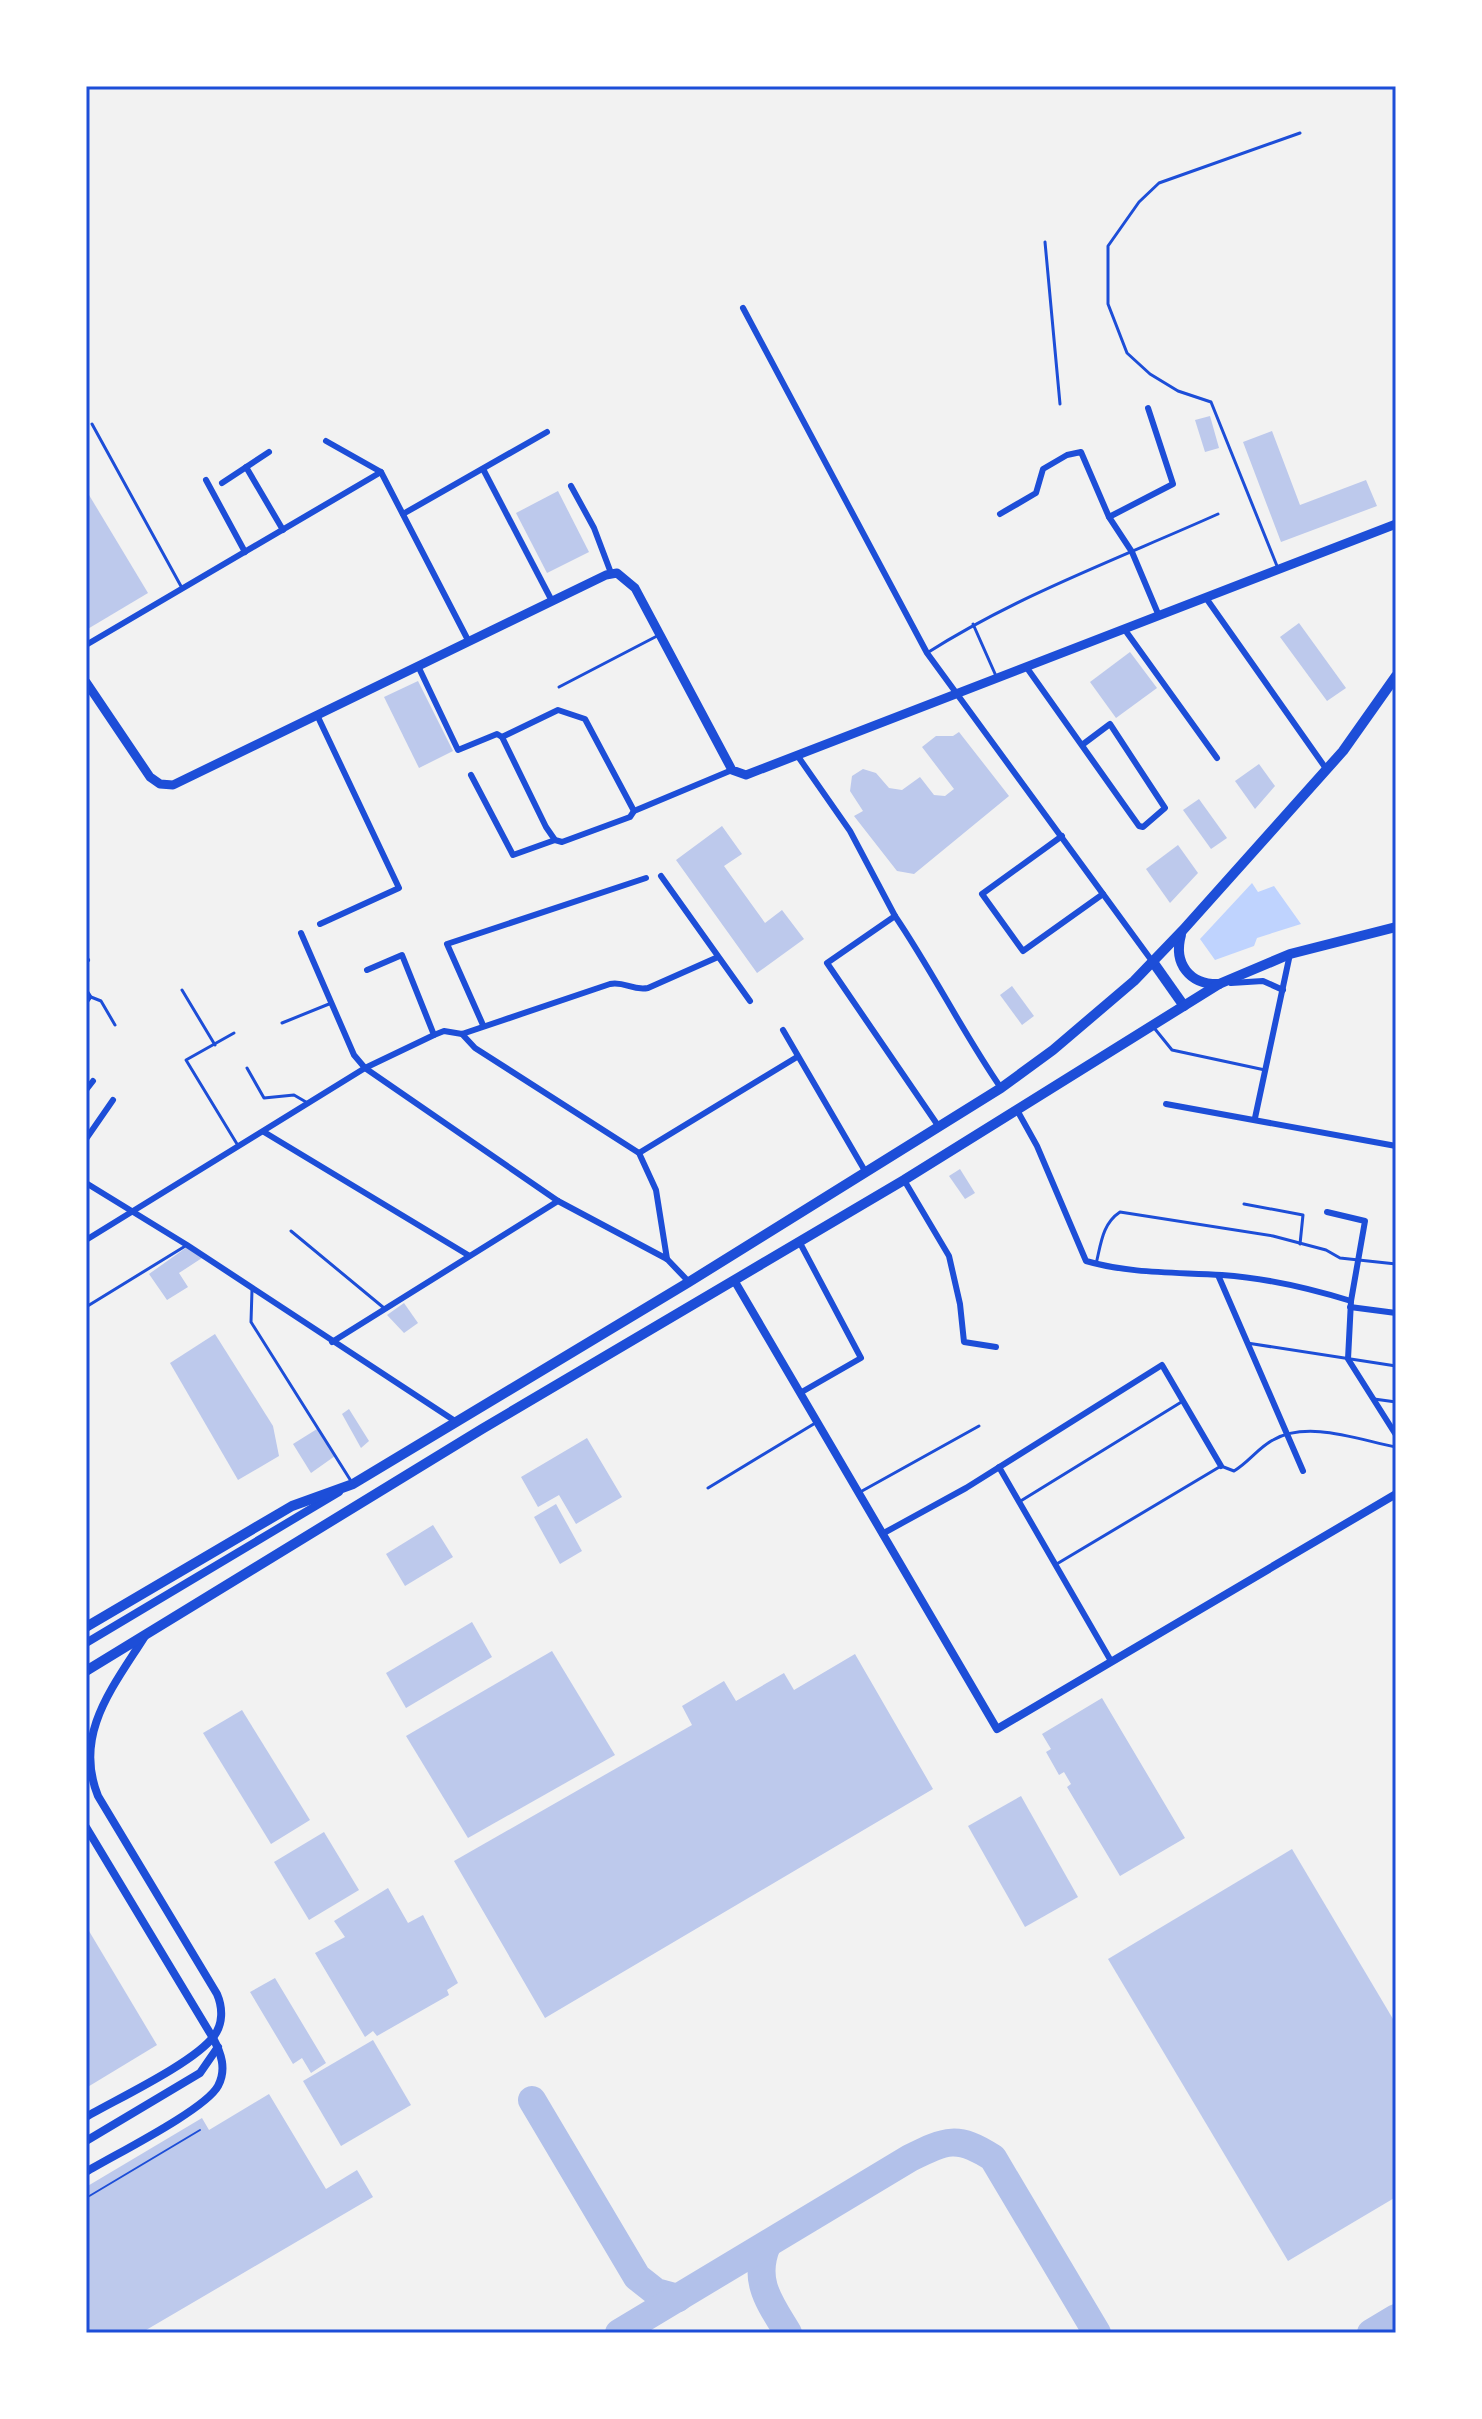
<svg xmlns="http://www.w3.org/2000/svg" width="1482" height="2419" viewBox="0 0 1482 2419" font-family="'Noto Sans',sans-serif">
  <rect width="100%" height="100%" fill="#f2f2f2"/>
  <polygon fill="#bfd3fe" points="1252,883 1258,892 1274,886 1301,924 1257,938 1254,946 1215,960 1200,939"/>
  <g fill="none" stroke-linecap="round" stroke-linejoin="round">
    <g stroke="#b2c1ea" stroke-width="28">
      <polyline points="532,2100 637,2277 656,2292 678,2298"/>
      <path d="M767,2245C752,2281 770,2303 788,2333"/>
      <path d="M619,2333L910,2158C946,2140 958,2135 993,2158L1097,2333"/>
      <polyline points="1371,2333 1396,2318"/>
    </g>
  </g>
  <g fill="#bdc9ec">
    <polygon points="1210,416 1219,448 1205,452 1195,420"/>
    <polygon points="1272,431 1300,505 1366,480 1377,506 1281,542 1243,442"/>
    <polygon points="86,490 148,593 86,630"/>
    <polygon points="558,491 589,552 547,573 516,513"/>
    <polygon points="1299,623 1346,688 1327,701 1280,637"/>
    <polygon points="1130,652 1157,688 1116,718 1090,682"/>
    <polygon points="418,681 453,751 419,768 384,697"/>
    <polygon points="959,732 1009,796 914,874 897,871 854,816 863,811 850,791 852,776 863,769 876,773 889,788 902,790 920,777 934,795 945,796 954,789 922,747 936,736 953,736"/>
    <polygon points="1259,764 1275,786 1255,809 1235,781"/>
    <polygon points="1199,799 1227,838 1211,849 1183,810"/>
    <polygon points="722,826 742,854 724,866 765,923 782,910 804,939 757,973 676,860"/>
    <polygon points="1178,845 1198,873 1170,903 1146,869"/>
    <polygon points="1012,986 1034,1016 1022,1025 1000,995"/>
    <polygon points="960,1169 975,1193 965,1199 949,1176"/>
    <polygon points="187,1247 202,1258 179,1273 188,1287 167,1300 149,1274"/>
    <polygon points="404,1303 418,1323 404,1333 387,1315"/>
    <polygon points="215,1334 273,1426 279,1456 238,1480 170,1363"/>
    <polygon points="349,1409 369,1441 361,1448 342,1414"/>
    <polygon points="317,1429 335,1456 311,1473 293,1444"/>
    <polygon points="587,1438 622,1497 576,1524 559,1495 538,1507 521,1477"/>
    <polygon points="556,1504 582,1551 560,1564 534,1517"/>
    <polygon points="433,1525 453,1557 405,1586 386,1554"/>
    <polygon points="472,1622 492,1657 406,1708 386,1673"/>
    <polygon points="552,1651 615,1755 468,1838 406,1736"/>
    <polygon points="855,1654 933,1789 545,2018 454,1861 692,1725 682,1706 724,1681 736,1701 784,1673 794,1690"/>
    <polygon points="1102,1698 1185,1838 1120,1876 1067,1787 1071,1784 1064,1772 1059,1775 1046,1752 1051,1749 1042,1734"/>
    <polygon points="242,1710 310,1820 271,1844 203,1733"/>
    <polygon points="1021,1796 1078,1897 1025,1927 968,1826"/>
    <polygon points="324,1832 359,1890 309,1920 274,1862"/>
    <polygon points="1292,1849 1396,2024 1396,2197 1288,2261 1108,1959"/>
    <polygon points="388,1888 408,1923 423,1915 458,1983 447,1990 449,1995 377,2036 373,2031 365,2037 315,1953 345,1937 334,1921"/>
    <polygon points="86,1926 157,2045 86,2088"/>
    <polygon points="275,1978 326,2063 311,2073 302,2058 293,2064 250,1992"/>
    <polygon points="373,2040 411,2105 341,2146 303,2081"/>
    <polygon points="269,2094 326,2189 357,2170 373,2197 141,2333 86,2333 86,2187 202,2118 209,2130"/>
  </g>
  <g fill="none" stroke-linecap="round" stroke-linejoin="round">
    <polyline stroke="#1d4ed8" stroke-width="2" points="86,2198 200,2130"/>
    <g stroke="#1d4ed8" stroke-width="3">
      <polyline points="1045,242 1060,404"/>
      <polyline points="92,424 182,588"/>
      <polyline points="1277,566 1211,402 1178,391 1150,374 1127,353 1108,304 1108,246 1139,202 1159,183 1300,133"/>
      <polyline points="973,624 996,676"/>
      <path d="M927,653C1018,595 1120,558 1218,514"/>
      <polyline points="559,687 659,635"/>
      <polyline points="86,989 91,997 101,1001 115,1025"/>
      <polyline points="182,990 215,1045"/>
      <polyline points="86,1004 91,997"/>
      <polyline points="282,1023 329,1004"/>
      <polyline points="1155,1029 1172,1050 1265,1070"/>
      <polyline points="234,1033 186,1060 237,1144"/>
      <polyline points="247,1068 264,1098 294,1095 306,1102"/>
      <polyline points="1244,1204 1303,1215 1300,1244"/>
      <polyline points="291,1231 384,1308"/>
      <path d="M1096,1264C1101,1244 1102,1224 1120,1212L1273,1236L1326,1250L1340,1258L1396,1264"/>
      <polyline points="252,1290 251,1322 351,1481"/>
      <polyline points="86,1307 187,1245"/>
      <polyline points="1247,1343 1396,1366"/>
      <polyline points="1374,1399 1396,1402"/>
      <polyline points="708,1488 817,1422"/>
      <polyline points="862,1491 979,1426"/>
      <polyline points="1019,1502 1183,1401"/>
      <path d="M1055,1565L1221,1466L1234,1471C1249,1462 1258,1448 1273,1440C1308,1420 1359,1440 1396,1447"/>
    </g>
    <g stroke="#1d4ed8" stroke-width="6">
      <polyline points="743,308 927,653 1152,961"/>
      <polyline points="326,441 381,472 469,642"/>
      <polyline points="246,467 283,530"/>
      <polyline points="483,469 552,601"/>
      <polyline points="206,480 245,552"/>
      <polyline points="222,483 269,452"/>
      <polyline points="571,486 594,528 611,573"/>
      <polyline points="403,514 547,432"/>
      <polyline points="1000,514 1036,493 1043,469 1067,455 1081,452 1109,517 1132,552 1159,616"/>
      <polyline points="1109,517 1173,484 1148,408"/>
      <polyline points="1206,598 1327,770"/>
      <polyline points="1125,630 1217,758"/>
      <polyline points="86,645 381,472"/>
      <polyline points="418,666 458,750 497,734 502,737 558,710 585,719 634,811"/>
      <polyline points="1027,668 1139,826 1143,827 1165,808 1110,724 1082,745"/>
      <polyline points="317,715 399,888 320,924"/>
      <polyline points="502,737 546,827 555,840 562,842 630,817 634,811 732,770"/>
      <polyline points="797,755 850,831 895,916 827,963 939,1127"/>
      <polyline points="471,775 513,855 555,840"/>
      <polyline points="1062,836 982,894 1023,951 1103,894"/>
      <polyline points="661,876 750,1001"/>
      <path d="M895,916C933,972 963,1033 1001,1088"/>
      <polyline points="301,933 354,1055 365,1068 558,1201 667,1259 689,1282"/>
      <polyline points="86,961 87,960"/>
      <polyline points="367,970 402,955 434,1035"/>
      <polyline points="1231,983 1263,981 1283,990"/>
      <polyline points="483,1025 447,944 646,878"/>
      <polyline points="783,1030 865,1171"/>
      <polyline points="462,1034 475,1048 639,1153 656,1190 667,1259"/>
      <polyline points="86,1090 93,1081"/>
      <polyline points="1166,1104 1396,1146"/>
      <path d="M1017,1110L1037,1146L1086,1261C1131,1274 1176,1272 1222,1275C1265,1278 1309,1288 1351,1301L1348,1359L1396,1435"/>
      <polyline points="1255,1118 1290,954"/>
      <polyline points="264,1132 468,1255"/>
      <polyline points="86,1139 113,1100"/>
      <polyline points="639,1153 797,1057"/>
      <polyline points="904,1180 949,1256 960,1304 964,1342 996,1347"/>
      <polyline points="86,1183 187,1245 455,1421"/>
      <polyline points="1327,1212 1365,1221 1351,1301"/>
      <path d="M86,1240L365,1068L434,1035L444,1031L462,1034L610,984C625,981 632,991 648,988L718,957"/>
      <polyline points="800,1243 861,1358 800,1393"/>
      <polyline points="1218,1275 1303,1471"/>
      <polyline points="1350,1307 1396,1313"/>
      <polyline points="332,1342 558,1201"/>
      <polyline points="999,1467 1111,1661"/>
      <polyline points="882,1534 966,1488 1162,1365 1221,1466"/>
    </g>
    <g stroke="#1d4ed8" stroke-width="8">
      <polyline points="734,1280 997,1729 1396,1494"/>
      <polyline points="86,1643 339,1492"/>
      <path d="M86,1827L213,2038C221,2053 227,2069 218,2086C205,2110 114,2155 86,2172"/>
      <path d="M86,2117C117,2099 194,2063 214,2036C223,2024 223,2008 217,1994L98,1796C73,1734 113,1687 145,1636"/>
      <polyline points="86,2141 200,2073 218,2047"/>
    </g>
    <polyline stroke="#1d4ed8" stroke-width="9" points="86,682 150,777 160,784 173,785 606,575 617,573 635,588 732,770 746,775 1396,524"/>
    <g stroke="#1d4ed8" stroke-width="10">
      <path d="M1181,935C1173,964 1190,985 1219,984"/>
      <polyline points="1153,962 1184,1006"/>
      <polyline points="86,1627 292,1506 353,1484 689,1282 1001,1088 1053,1050 1134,981 1183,930 1343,751 1396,676"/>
      <polyline points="86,1671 482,1429 904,1180 1219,984 1290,954 1396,927"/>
    </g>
  </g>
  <rect width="1482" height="2419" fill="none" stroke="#ffffff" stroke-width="176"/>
  <rect x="88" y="88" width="1306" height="2243" fill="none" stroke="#1d4ed8" stroke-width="3"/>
</svg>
